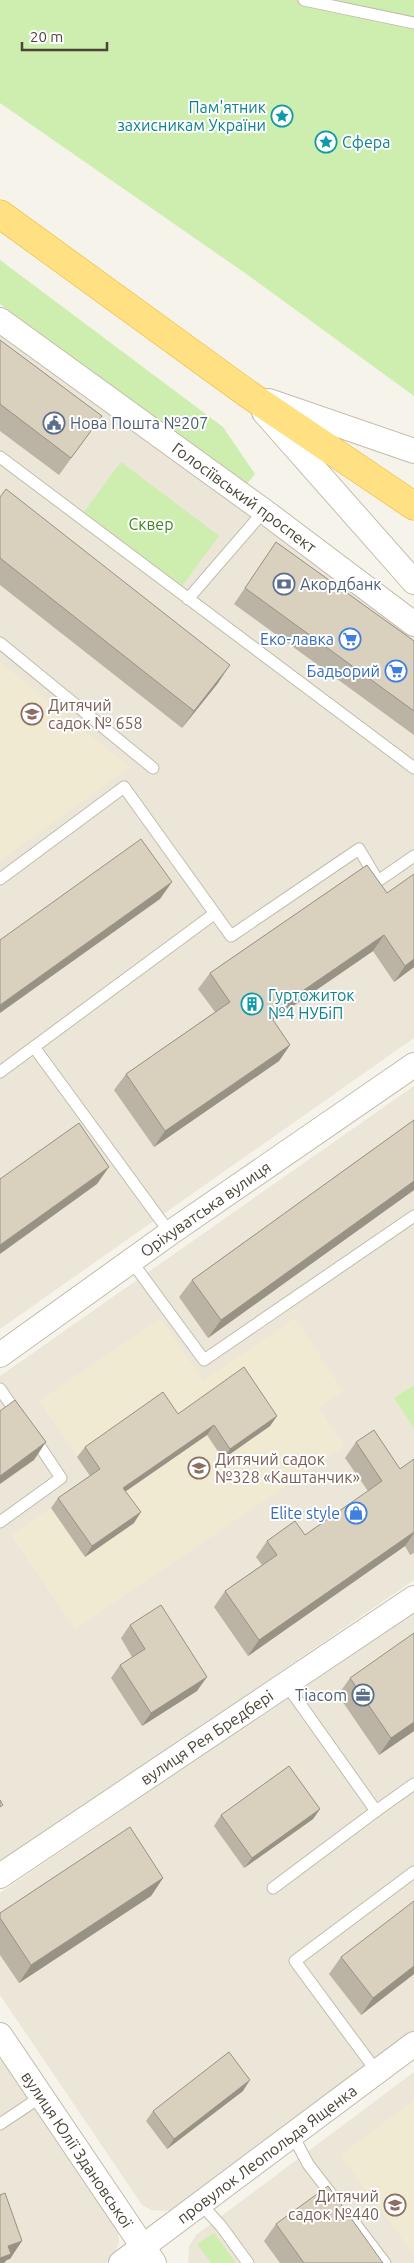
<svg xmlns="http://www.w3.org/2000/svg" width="414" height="2263" viewBox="0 0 414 2263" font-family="Ubuntu,sans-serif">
  <rect width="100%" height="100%" fill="#f6f3ea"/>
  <g fill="#ebe6d7">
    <polygon points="0,333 414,637 414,1038 0,1329"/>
    <polygon points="414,1086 414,1580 0,1864 0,1376"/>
    <polygon points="414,1611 414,2035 176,2209 164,2211 151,2210 142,2205 0,1995 0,1893"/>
    <polygon points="0,2052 118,2230 119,2243 114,2254 106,2263 0,2263"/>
    <polygon points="414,2072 414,2263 188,2263 189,2246 196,2235"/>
  </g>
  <g fill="#f1ead2">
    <polygon points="0,662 130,767 0,861"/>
    <polygon points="161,1318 203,1381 295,1318 343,1391 319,1408 345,1446 75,1629 11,1535 93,1479 39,1401"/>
    <polygon points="414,2100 414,2255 340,2155"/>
  </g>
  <g fill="#cdeeaf">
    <polygon points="0,0 414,0 414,396 245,273 0,103"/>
    <polygon points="0,260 223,427 255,474 246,485 0,304"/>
    <polygon points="121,462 219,536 182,586 84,512"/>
    <polygon points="414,1385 414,1428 394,1398"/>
    <polygon points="214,2233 236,2263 211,2263 197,2244"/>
  </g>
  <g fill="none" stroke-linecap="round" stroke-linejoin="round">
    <g stroke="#c3bcab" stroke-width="13">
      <g id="service">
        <polyline points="304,0 414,23"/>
        <polyline points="0,457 414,768"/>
        <polyline points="188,599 264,511"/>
        <polyline points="0,643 153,768"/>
        <polyline points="0,879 124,787 231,936 359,849 378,881 414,856"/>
        <polyline points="34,1047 170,1233"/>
        <polyline points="0,1072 214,914"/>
        <polyline points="132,1262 204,1360 414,1216"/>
        <polyline points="0,1389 18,1415"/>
        <polyline points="0,1522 61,1478 33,1436"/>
        <polyline points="286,1684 376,1811 414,1784"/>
        <polyline points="273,1888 376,1811"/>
        <polyline points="377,2072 295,1961 414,1872"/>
        <polyline points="0,2124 42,2096"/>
        <polyline points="292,2134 308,2164 335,2199"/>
        <polyline points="200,2203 221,2226 248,2263"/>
        <polyline points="350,2217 385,2263"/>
      </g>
    </g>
    <g stroke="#c3bcab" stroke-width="26">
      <g id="minor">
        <path id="s1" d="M0,320L264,511L414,624"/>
        <polyline points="269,401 414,451"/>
        <polyline points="264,412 414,582"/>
        <path id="s2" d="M0,1355L170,1233L414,1065"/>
        <path id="s3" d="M0,1876L414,1598"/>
        <path id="s4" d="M0,2035L154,2263"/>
        <path id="s5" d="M121,2263L414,2044"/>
      </g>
    </g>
    <g stroke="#eeb42c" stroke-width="29">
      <polyline id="trunk" points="0,214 248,394 414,506"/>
    </g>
    <use href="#service" stroke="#fff" stroke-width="11"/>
    <use href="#minor" stroke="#fff" stroke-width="24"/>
    <use href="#trunk" stroke="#ffe083" stroke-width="28"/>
  </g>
  <g fill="#bbb3a3">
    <polygon points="0,340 102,416 59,475 0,431"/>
    <polygon points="0,497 218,683 182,728 0,585"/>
    <polygon points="276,542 414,641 414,735 234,604"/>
    <polygon points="367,865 414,967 394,982 373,951 273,1020 290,1045 279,1061 154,1147 114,1090 126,1074 215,1012 198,989 210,973"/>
    <polygon points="414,1120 414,1190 208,1338 179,1297 192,1280"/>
    <polygon points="178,1414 277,1416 270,1426 223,1459 207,1435 126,1491 134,1523 85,1557 51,1508 58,1498 90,1476 77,1457 85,1447"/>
    <polygon points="356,1442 400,1469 414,1459 414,1553 410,1555 405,1546 248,1656 214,1607 225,1591 262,1565 256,1557 267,1541 305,1535 368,1491 345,1458"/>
    <polygon points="130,1625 197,1691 142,1726 111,1678 120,1665 132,1657 121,1638"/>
    <polygon points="350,1678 414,1731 379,1755 338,1695"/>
    <polygon points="320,1809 313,1819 244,1868 214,1826 221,1815"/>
    <polygon points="163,1878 151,1896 19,1983 0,1955 0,1913"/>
    <polygon points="341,1957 414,1974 361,2015 329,1974"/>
    <polygon points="243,2091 167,2149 146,2121 153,2111"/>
    <polygon points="276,2224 383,2263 280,2263 264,2241"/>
  </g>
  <g fill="#989285">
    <polygon points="230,665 218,683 182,728 194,711"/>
    <polygon points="172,882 160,899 0,1013 0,1005"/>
    <polygon points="384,935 373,951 258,1030 269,1014"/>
    <polygon points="414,959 414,967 394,982 405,966"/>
    <polygon points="290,1045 279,1061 154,1147 165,1131"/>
    <polygon points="109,1167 97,1184 0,1254 0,1245"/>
    <polygon points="414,1181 414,1190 208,1338 221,1320"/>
    <polygon points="277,1416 270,1426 223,1459 230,1449"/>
    <polygon points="214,1425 207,1435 116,1498 123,1488"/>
    <polygon points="46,1442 34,1460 0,1484 0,1476"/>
    <polygon points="141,1512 134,1523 85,1557 92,1546"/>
    <polygon points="414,1532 414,1533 405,1546 248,1656 259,1640"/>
    <polygon points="207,1677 197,1691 142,1726 151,1713"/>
    <polygon points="414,1722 414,1731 379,1755 391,1738"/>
    <polygon points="320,1809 313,1819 244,1868 252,1858"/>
    <polygon points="163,1878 151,1896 19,1983 31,1965"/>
    <polygon points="414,1966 414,1974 361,2015 373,1998"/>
    <polygon points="250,2080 243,2091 167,2149 174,2139"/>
    <polygon points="22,2241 10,2259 7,2260 4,2263 0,2263 0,2258 8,2246"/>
  </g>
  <g fill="#d9d0be" stroke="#989285">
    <polygon points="0,340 102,416 71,458 0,404"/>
    <polygon points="6,489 230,665 194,711 0,558 0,497"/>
    <polygon points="276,542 414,641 414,711 245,588"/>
    <polygon points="141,839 172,882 0,1005 0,940"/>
    <polygon points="367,865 387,893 414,874 414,959 405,966 384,935 269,1014 290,1045 165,1131 126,1074 230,1002 210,973"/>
    <polygon points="414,1120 414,1181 221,1320 192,1280"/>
    <polygon points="79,1123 109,1167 0,1245 0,1179"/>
    <polygon points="244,1367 277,1416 230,1449 214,1425 123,1488 141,1512 92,1546 58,1498 100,1469 85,1447 163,1392 178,1414"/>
    <polygon points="15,1400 46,1442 0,1476 0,1411"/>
    <polygon points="374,1430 400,1469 414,1459 414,1532 259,1640 225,1591 277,1555 267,1541 295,1521 305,1535 382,1481 356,1442"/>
    <polygon points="161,1605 207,1677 151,1713 120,1665 145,1649 130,1625"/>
    <polygon points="414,1633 414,1722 391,1738 350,1678"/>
    <polygon points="289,1766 320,1809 252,1858 221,1815"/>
    <polygon points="0,1800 3,1805 0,1807"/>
    <polygon points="130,1827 163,1878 31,1965 0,1918 0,1913"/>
    <polygon points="414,1901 414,1966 373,1998 341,1957"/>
    <polygon points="229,2052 250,2080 174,2139 153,2111"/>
    <polygon points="328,2186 383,2263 304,2263 276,2224"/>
    <polygon points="5,2193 22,2241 8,2246 11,2254 0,2258 0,2195"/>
  </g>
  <defs>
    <g id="sight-ring" transform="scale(1.125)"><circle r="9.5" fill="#fff" stroke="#0f9aa8" stroke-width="1.5"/><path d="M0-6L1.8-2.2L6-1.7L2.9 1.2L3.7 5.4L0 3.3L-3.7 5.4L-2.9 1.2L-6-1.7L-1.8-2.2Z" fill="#0f9aa8"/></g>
    <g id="civic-ring" transform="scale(1.125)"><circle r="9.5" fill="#fff" stroke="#5c6f8a" stroke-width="1.5"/><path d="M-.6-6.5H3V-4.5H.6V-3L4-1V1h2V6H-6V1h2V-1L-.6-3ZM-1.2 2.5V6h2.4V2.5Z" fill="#5c6f8a"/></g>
    <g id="bank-ring" transform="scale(1.125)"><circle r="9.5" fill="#fff" stroke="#5c6f8a" stroke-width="1.5"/><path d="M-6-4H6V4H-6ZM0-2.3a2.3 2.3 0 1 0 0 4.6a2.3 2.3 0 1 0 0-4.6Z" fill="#5c6f8a"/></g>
    <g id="supermarket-ring" transform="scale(1.125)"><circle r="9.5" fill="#fff" stroke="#3f7fe0" stroke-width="1.5"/><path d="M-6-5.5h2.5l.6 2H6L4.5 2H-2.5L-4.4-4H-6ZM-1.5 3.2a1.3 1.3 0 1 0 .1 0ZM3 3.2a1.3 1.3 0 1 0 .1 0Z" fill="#3f7fe0"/></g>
    <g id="school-ring" transform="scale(1.125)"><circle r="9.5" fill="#fff" stroke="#8d6e63" stroke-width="1.5"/><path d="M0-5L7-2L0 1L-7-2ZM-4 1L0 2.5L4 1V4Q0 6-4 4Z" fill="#8d6e63"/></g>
    <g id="building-ring" transform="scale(1.125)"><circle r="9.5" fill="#fff" stroke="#0f9aa8" stroke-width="1.5"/><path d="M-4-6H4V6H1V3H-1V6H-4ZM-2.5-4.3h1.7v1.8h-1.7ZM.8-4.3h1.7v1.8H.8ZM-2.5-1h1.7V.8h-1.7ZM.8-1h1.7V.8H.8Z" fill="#0f9aa8"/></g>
    <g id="shop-ring" transform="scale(1.125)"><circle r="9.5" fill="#fff" stroke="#3f7fe0" stroke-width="1.5"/><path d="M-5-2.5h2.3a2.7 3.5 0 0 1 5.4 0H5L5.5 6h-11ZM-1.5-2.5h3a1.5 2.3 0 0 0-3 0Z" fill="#3f7fe0"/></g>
    <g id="office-ring" transform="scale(1.125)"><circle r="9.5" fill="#fff" stroke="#5c6f8a" stroke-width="1.5"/><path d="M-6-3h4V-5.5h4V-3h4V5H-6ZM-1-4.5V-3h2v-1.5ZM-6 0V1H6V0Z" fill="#5c6f8a"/></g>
  </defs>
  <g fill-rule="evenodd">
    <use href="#sight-ring" x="282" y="116"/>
    <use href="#sight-ring" x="326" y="142"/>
    <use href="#civic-ring" x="54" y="423"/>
    <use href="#bank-ring" x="284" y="584"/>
    <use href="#supermarket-ring" x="350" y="639"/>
    <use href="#supermarket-ring" x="396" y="671"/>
    <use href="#school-ring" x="32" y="714"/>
    <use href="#building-ring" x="252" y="1004"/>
    <use href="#school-ring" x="199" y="1468"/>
    <use href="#shop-ring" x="356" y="1513"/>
    <use href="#office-ring" x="363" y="1695"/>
    <use href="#school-ring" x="395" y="2205"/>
  </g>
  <g text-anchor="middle" stroke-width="4" stroke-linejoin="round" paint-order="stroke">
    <g font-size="16" fill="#0d838f" stroke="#fff" text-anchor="start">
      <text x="266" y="113" text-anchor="end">Пам'ятник<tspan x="266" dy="18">захисникам України</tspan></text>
      <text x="342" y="148">Сфера</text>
      <text x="268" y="1001">Гуртожиток<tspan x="268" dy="18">№4 НУБіП</tspan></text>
    </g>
    <g font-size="16" fill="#4e5e75" stroke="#fff" text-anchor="start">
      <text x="70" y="429">Нова Пошта №207</text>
      <text x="300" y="590">Акордбанк</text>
      <text x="347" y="1701" text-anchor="end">Tiacom</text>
    </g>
    <g font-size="16" fill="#4b4537" stroke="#fff">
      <text dy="6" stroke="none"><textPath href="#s1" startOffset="302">Голосіївський проспект</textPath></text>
      <text dy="6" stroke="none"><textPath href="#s2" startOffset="252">Оріхуватська вулиця</textPath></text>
      <text dy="6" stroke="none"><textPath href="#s3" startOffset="249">вулиця Рея Бредбері</textPath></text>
      <text dy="6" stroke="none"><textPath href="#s4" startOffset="138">вулиця Юлії Здановської</textPath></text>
      <text dy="6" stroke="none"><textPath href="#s5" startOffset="182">провулок Леопольда Ященка</textPath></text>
    </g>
    <g font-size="16" fill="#418522" stroke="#fff">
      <text x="151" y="530">Сквер</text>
    </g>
    <g font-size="16" fill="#366cbe" stroke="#fff" text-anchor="end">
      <text x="334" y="645">Еко-лавка</text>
      <text x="380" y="677">Бадьорий</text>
      <text x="340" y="1519">Elite style</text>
    </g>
    <g font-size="16" fill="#785e54" stroke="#fff" text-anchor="start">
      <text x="48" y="711">Дитячий<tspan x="48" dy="18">садок № 658</tspan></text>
      <text x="215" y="1465">Дитячий садок<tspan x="215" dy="18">№328 «Каштанчик»</tspan></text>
      <text x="379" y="2202" text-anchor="end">Дитячий<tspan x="379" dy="18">садок №440</tspan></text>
    </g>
  </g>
  <path d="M22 42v8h85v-8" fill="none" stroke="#4b4537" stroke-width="2.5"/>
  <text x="30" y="42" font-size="15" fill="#4b4537" stroke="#ffffff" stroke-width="4" paint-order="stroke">20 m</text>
</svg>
